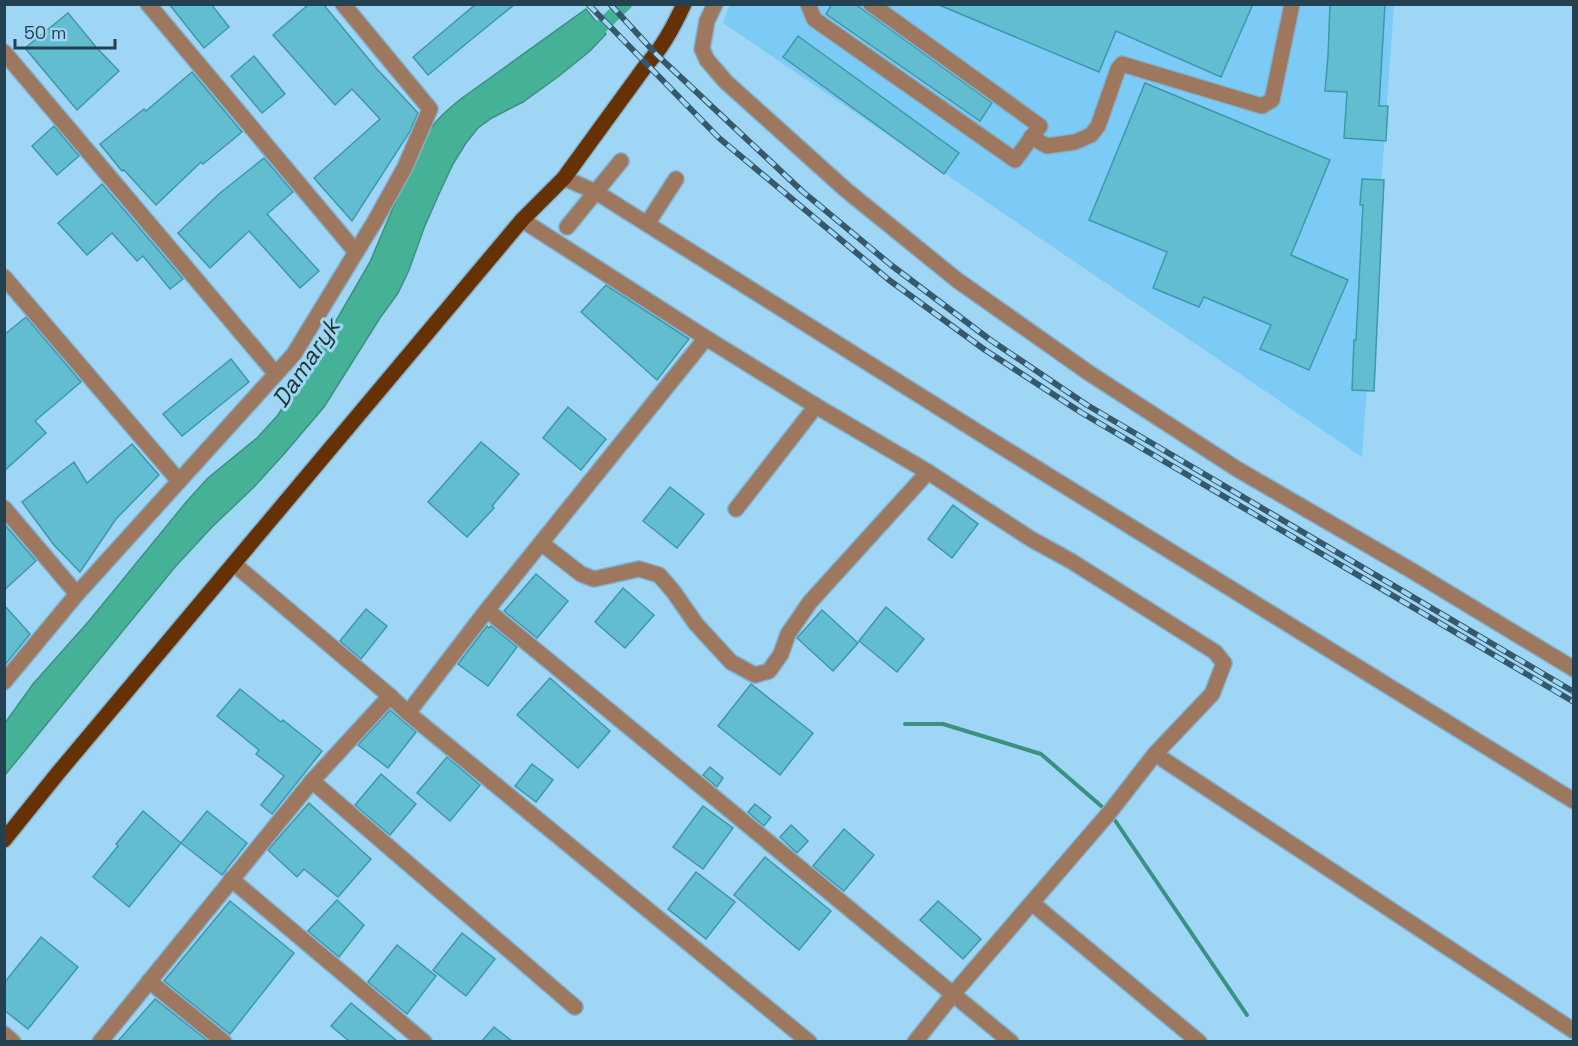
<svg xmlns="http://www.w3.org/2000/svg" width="1578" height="1046" viewBox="0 0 1578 1046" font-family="'Space Grotesk',sans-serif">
  <rect width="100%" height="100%" fill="#9fd6f5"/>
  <polygon fill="#7ccbf7" points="730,4 1394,5 1362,457 723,23"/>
  <path fill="#45b297" stroke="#3b9082" stroke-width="1.5" d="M586,9L606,34L590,51L559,76L523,102L492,118L478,128L466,143L453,164L438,196L424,228L409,270L398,293L380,318L324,407L284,454L254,487L212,527L175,567L5,775V723L33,684L89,621L187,501L208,478L257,438L278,415L322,345L370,262L420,144C433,123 443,113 462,98Z"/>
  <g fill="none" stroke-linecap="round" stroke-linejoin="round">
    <g stroke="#3b9082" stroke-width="4">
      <polyline points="905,724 943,724 1041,754 1107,811"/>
      <polyline points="1112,816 1247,1015"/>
    </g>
    <polyline stroke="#45b297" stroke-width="14" points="589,38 625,4"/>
  </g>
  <g fill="#63bdd1" stroke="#3c98ab" stroke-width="1.5">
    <polygon points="169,4 211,4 229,27 204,48"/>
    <polygon points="309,4 323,4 376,68 418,113 409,133 352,221 314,178 380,119 352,89 335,105 273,35"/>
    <polygon points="476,4 515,4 494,21 428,75 413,57"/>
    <polygon points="832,4 855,4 992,103 980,121 826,14"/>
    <polygon points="1253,4 1221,77 1116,31 1099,72 939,5"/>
    <polygon points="1330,4 1385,4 1379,106 1388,106 1386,141 1344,138 1347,92 1325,91 1328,56"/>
    <polygon points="68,13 96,47 119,71 77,110 25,48"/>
    <polygon points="798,36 959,153 944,174 783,57"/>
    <polygon points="254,56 285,94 262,113 231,76"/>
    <polygon points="192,72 242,132 203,164 201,162 156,205 124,170 122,171 100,144 144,109 146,111"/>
    <polygon points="1145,83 1330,160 1291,255 1348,280 1309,370 1260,349 1271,325 1204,297 1199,307 1153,288 1167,252 1089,220"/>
    <polygon points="54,126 79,156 57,175 32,146"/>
    <polygon points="264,158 293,192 267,214 319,271 300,288 249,231 210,268 178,233 220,193"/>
    <polygon points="1362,179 1384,180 1374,391 1352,390 1354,340 1356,340 1363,205 1360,205"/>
    <polygon points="102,184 183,279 170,289 143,256 137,261 112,233 87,255 58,223"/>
    <polygon points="606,285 689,339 657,380 581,312"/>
    <polygon points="26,317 81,382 35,421 46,433 4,471 4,335"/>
    <polygon points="231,359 249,382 182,436 163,414"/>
    <polygon points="568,407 606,439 581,470 543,438"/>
    <polygon points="481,442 519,474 492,506 494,508 467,537 428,502"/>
    <polygon points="132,444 159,475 116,519 80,572 54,545 22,502 74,462 87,483"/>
    <polygon points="670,487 704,514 677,548 643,521"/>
    <polygon points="953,505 978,524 952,558 928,539"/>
    <polygon points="4,524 36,561 4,590"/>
    <polygon points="536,574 568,601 537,638 504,611"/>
    <polygon points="623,588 654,615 625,648 595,622"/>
    <polygon points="4,605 30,634 4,666"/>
    <polygon points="886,607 924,639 897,672 859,641"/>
    <polygon points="366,609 387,626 361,659 340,641"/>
    <polygon points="822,610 858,643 833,671 797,638"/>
    <polygon points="487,626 489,628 491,626 517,647 488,686 458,664"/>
    <polygon points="550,678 610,731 578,768 517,715"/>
    <polygon points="751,684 813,733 780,775 718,726"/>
    <polygon points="240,689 281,722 283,720 322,751 272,814 261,805 284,776 256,754 259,750 217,716"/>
    <polygon points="390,710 416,732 388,768 358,745"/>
    <polygon points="447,757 480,785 450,821 417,793"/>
    <polygon points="532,764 553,780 536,802 515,786"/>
    <polygon points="710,767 723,778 717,787 703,775"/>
    <polygon points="381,774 416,804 390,835 355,805"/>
    <polygon points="309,803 371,859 338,897 304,869 297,877 268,850"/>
    <polygon points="755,804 771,817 764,826 748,812"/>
    <polygon points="703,806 733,828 703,869 673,847"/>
    <polygon points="143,811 181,843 129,907 93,877 118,846 116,844"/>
    <polygon points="207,811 247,843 222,875 181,843"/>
    <polygon points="791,825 808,841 797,853 780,837"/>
    <polygon points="844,829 874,855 844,891 813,866"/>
    <polygon points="765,857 831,911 799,950 734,895"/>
    <polygon points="696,872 735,902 706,939 668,909"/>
    <polygon points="337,900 364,925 339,957 308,931"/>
    <polygon points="230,901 294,953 230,1034 164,981"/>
    <polygon points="938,901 981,939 963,959 920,920"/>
    <polygon points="462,933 495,959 466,996 433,970"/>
    <polygon points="41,937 78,967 28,1029 4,1010 4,983"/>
    <polygon points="397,945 436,976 407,1014 368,982"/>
    <polygon points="155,999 208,1041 118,1041"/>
    <polygon points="351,1003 397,1041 349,1041 331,1026"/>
    <polygon points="494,1027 512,1041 482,1041"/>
  </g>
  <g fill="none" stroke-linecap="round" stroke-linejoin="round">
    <g stroke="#81b2ce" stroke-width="18">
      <g id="minor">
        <polyline points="148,4 356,252"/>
        <polyline points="715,4 707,21 702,49 707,60 726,82 846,190 957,280 1089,373 1237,469 1409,569 1574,669"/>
        <polyline points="808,4 814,19 1015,160 1040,126 871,4"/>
        <polyline points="4,52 276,374"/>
        <polyline points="1031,137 1047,146 1075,142 1091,135 1098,126 1118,69 1122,64 1262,106 1272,100 1292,4"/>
        <polyline points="564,178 596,192 981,434 1574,801"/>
        <polyline points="522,220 706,338 816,406 928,472 1031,539 1071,561 1215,652 1224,663 1212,694 1155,754 1109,813 954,993 915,1042"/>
        <polyline points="647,224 676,179"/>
        <polyline points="567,227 621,161"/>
        <polyline points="4,277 179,481"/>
        <polyline points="4,508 77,594"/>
        <polyline points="736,509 816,406"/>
        <polyline points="541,543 581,574 594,579 639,569 659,575 673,591 696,624 731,662 755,675 769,671 781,654 788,634 810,602 928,472"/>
        <polyline points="234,564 390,696 408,713 809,1042"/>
        <polyline points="487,610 1011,1042"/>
        <polyline points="4,682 77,594 294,354 375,221 405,167 430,109 343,4"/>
        <polyline points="408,713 487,610 706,338"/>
        <polyline points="1155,754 1574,1031"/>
        <polyline points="312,781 575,1007"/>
        <polyline points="231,879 424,1042"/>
        <polyline points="1032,903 1199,1042"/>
        <polyline points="149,981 224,1042"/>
        <polyline points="4,1034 13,1042"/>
        <polyline points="100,1042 312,781 390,696"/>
      </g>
    </g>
    <g stroke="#81b2ce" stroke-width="18">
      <path id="major" d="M4,840L58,773L522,220L564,178L647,64C663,47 674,26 684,4"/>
    </g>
    <use href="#minor" stroke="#9d775e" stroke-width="15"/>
    <use href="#major" stroke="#663205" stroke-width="15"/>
    <g stroke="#36586b" stroke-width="6">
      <g id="rail">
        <polyline points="588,4 719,138 889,280 985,350 1082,413 1574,702"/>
        <polyline points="610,4 656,54 802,191 891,265 989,339 1087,405 1574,692"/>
      </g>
    </g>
    <use href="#rail" stroke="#9fd6f5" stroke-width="4" stroke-dasharray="11" stroke-linecap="butt"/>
  </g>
  <g text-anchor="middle" stroke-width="6" stroke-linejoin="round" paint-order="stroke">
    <g font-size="24" font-style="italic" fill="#1d352e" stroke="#9fd6f5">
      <text transform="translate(306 363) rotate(-56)" y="8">Damaryk</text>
    </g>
  </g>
  <rect width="1578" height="1046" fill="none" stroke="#234151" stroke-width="12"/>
  <path d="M15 39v9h100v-9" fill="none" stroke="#234151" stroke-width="3"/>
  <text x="24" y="39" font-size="18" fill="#234151" stroke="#9fd6f5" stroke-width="4.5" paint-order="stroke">50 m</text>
</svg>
